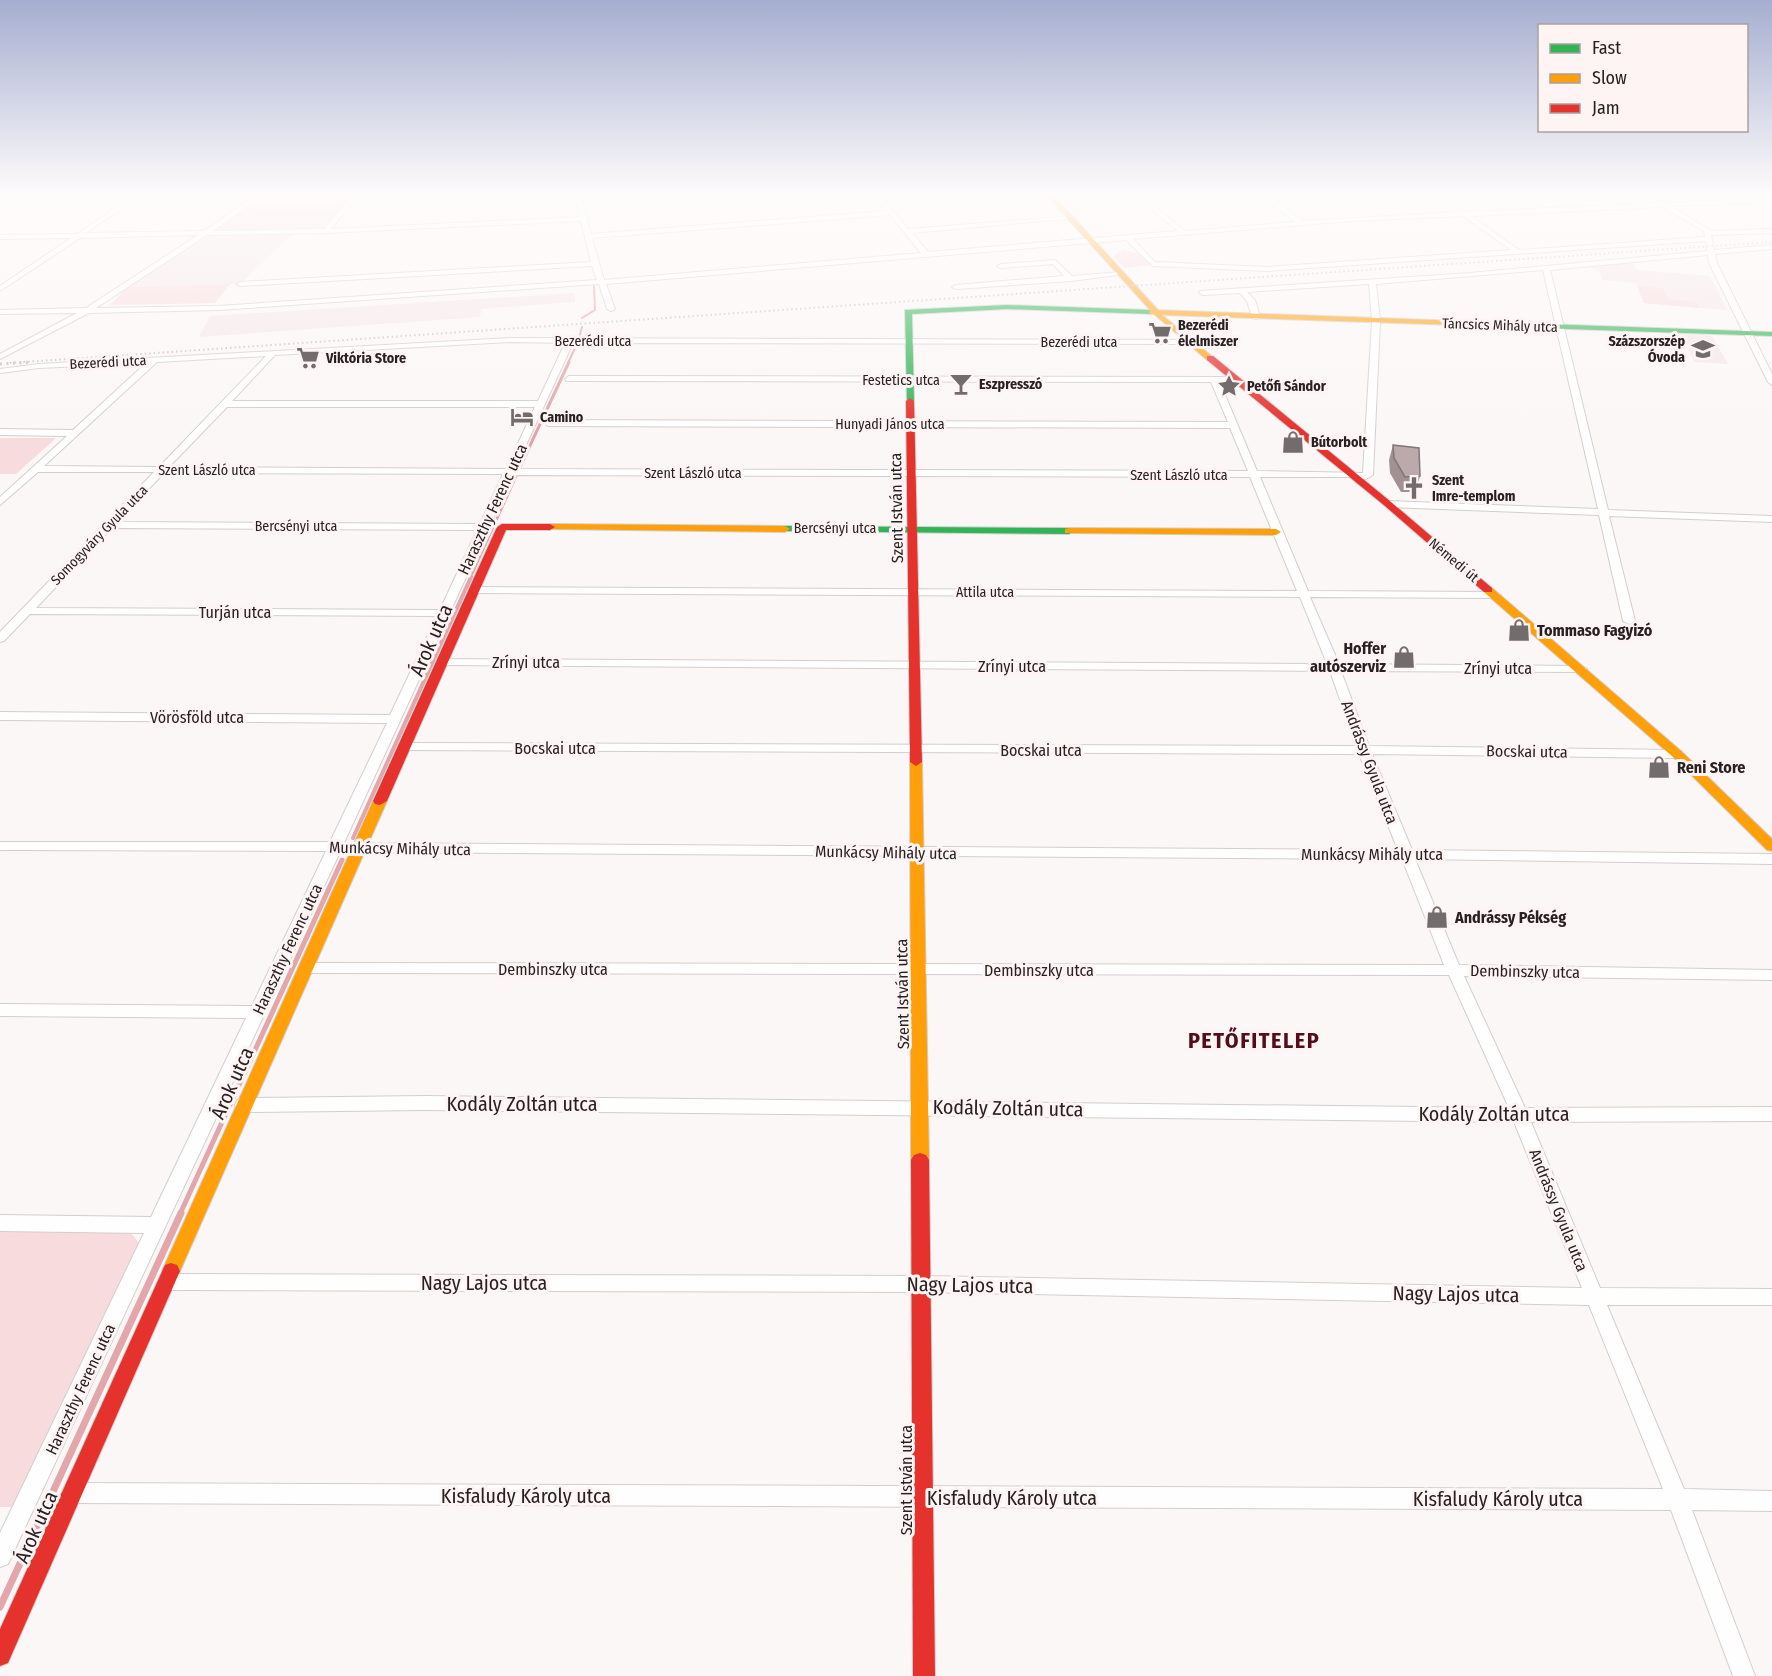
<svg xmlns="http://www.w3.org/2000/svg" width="1772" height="1676" viewBox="0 0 1772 1676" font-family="'Fira Sans Condensed',sans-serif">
  <rect width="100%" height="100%" fill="#fcf7f7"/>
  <g fill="#f5e7e8">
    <polygon points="291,235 240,284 127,287 208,236"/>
    <polygon points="1632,261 1637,270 1710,276 1727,310 1644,303 1636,283 1602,280 1600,272 1586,265"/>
    <polygon points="575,293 575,302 481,309 480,317 199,337 210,316"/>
    <polygon points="1679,334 1712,336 1728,364 1695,362"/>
  </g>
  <g fill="#f8dbdd">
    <polygon points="262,196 355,196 326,231 206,233"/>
    <polygon points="1124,250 1140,254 1152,265 1124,268 1113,255"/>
    <polygon points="230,284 215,303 110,305 127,287"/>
    <polygon points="1637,286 1663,288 1668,299 1697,302 1699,308 1644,303"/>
    <polygon points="0,438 56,438 16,474 0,474"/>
    <polygon points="0,1231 130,1232 140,1244 19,1507 0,1507"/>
  </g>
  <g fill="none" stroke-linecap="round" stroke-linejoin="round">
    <g stroke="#e2a6ab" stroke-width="2">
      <polyline points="582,318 595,310 594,286"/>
      <polyline points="579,338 582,327"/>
      <polyline points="568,363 577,344"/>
    </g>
    <g stroke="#e2a6ab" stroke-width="3">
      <polyline points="520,467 569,362"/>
      <polyline points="470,578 516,476"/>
    </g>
    <polyline stroke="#e2a6ab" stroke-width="4" points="353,838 471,577"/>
    <polyline stroke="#e2a6ab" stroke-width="5" points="180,1214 342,860"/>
    <polyline stroke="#e2a6ab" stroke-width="7" points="0,1607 181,1213"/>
    <g stroke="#d3cece" stroke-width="2">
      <g id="street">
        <polygon points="12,196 19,196 0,211 0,206"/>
        <path d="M133,196H140L86,233L204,231L254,196H261L213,231L324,229L352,196H358L331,229L580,217L575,196H581L591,234L887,211L875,196H881L908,229L1072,216L1075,218L912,233L928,252L1178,231L1135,196H1142L1185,231L1295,222L1262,196H1269L1303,221L1458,212L1436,196H1443L1466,212L1656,203L1645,196H1653L1665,203L1772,198V202L1671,206L1711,231L1772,229V233L1711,235L1714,250L1772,245V249L1715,254L1717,263L1772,374V385L1768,382L1709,263L1708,255L1550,270L1608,510L1772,516V522L1609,516L1635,621L1633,623L1629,624L1623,621L1599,515L1388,507L1383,504L1388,501L1598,509L1543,270L1376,284L1380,321L1373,475L1366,479L1350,477H1260L1308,591L1496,592L1501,595L1496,598L1310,597L1339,664L1581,666L1587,669L1581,672L1341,671L1369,746L1677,750L1683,754L1677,758L1372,754L1412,850L1772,854V864L1415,859L1459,965L1772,970V980L1464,976L1525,1108L1772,1107V1121L1531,1122L1600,1288L1772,1289V1305H1607L1684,1489L1772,1491V1511L1692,1510L1755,1676H1733L1671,1510L72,1503L65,1500L62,1493L65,1486L72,1483L1663,1489L1589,1305L921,1292L168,1290L161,1288L159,1282L161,1276L168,1274L921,1276L1582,1288L1514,1122L425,1110L243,1112L237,1110L235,1105L237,1100L243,1098L425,1096L1509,1108L1449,975L306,973L301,972L299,968L301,964L306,963L1444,965L1402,859L340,852L8,1564L0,1567V1533L144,1233L0,1231V1215L151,1217L246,1018L0,1016V1004L252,1006L326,851L0,850V842H330L387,723L0,720V712L390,715L437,616L30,614L4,641L0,642V632L154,472H38L0,505V497L67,436L0,435V429L73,430L146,363L39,368L0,373V369L39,364L512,338L1188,340L1192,342L1191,344L573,343L515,469L1248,471L1230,428L548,426L544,423L548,420L1228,422L1211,382L566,381L565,379L569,376L1233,377L1237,380L1236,382L1220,383L1257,471L1363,473L1372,321L1369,284L1247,292L1255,300L1260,317L1256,319L1252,317L1247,301L1240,293L1203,295L1199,293L1200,291L1470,273L1707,251L1706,241L1267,271L1153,266L1126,240L606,284L615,309L611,311L607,309L599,284L219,310L89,313L0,359V354L77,313L0,314V310L86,308L198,235L80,238L0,291V286L71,238L0,239V235L77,234ZM1662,207L1704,231L1705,237L1519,250L1471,216ZM890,215L921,253L604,280L592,238ZM1463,216L1511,250L1267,267L1155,262L1133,239L1350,221ZM581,221L591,262L240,282L236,284L240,286L592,266L597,280L219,306L96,308L207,235L326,233ZM512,342L565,343L538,401H232L275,355ZM266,356L159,467L44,466L157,362ZM227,407H535L506,469L169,467ZM164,473L503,474L480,524L117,522ZM513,475L1250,477L1297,591L474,587L469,590L474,593L1300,597L1327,664L442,659L436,662L442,665L1330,671L1356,746L405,743L401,744L399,747L401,750L1359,754L1398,850L344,843ZM112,528L477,530L440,610L36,608Z"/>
        <polygon points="836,196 869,196 821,201 818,199"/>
        <polygon points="938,196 945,196 945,197 942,199"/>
        <polygon points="1055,260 1072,276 1121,272 1125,274 1071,281 956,289 952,287 956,285 1064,276 1053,264 1001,268 997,266 1001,264"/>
      </g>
    </g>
    <g stroke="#d3cece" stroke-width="2">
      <g id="fast">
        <polygon points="1007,305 1152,310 1156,312 1152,314 1007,309 912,314 914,401 907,403 905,310"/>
        <polygon points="1515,323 1772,332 1772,336 1512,327 1511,325"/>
        <polygon points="785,526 1069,528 1074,531 1069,534 781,531 781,527"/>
      </g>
    </g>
    <g stroke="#d3cece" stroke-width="2">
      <g id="slow">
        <polygon points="1047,196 1054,196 1158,310 1515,323 1519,325 1515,327 1162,315 1214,358 1207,360 1154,314 1149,314 1150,310"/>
        <polygon points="550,524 785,526 790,529 785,532 546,529 546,525"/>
        <polygon points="1069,528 1276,529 1281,532 1276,535 1065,533 1065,529"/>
        <polygon points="1488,587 1492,588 1681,751 1772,839 1772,851 1767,850 1673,757 1484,592 1484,588"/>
        <polygon points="916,758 922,762 929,1160 926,1165 920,1167 914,1165 911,1160 910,762"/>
        <polygon points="380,797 387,801 180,1271 177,1277 171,1279 165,1277 162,1271 373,801"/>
      </g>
    </g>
    <g stroke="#d3cece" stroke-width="2">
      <g id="jam">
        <polygon points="1207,356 1213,356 1391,502 1492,588 1492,592 1484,592 1385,506 1207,360"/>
        <polygon points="910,398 914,401 922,762 916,766 910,762 906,401"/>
        <polygon points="502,524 550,524 555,527 550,530 506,530 387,801 380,805 375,804 373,801 497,527"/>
        <polygon points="920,1153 926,1155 929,1160 935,1676 913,1676 911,1160 914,1155"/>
        <polygon points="171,1263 177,1265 180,1271 8,1663 0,1666 0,1629 165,1265"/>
      </g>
    </g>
    <use href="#street" fill="#fffefe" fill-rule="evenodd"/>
    <use href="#fast" fill="#30b455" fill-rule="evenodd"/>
    <use href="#slow" fill="#ff9f0a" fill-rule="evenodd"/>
    <use href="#jam" fill="#e5322d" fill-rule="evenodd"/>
    <polyline stroke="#c2c1c1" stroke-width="2" stroke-dasharray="1.5 3" stroke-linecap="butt" points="10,363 1772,242"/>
    <polyline stroke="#c2c1c1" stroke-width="3" stroke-dasharray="2 4.5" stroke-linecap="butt" points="0,364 32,362"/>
  </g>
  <polygon fill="#a19193" points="1393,445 1420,476 1416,492 1401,492 1390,473 1389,460"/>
  <polygon fill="#bba9ab" stroke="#837678" stroke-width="1.5" points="1393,445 1419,448 1420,476 1405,477 1394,458"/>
  <linearGradient id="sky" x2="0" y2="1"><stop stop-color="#a5aed0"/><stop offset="0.45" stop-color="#fefbfb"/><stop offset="1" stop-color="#fefbfb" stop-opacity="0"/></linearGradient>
  <rect width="1772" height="431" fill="url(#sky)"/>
  <defs>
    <g id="supermarket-bare" transform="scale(1.8)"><path d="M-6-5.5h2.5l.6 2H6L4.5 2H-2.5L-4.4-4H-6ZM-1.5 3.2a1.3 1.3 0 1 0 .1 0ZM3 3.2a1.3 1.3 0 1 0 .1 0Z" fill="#726c6c" stroke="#fff4f4" stroke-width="2.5" paint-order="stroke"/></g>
    <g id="school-bare" transform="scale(1.8)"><path d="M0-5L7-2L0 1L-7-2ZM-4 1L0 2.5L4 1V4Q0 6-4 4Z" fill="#726c6c" stroke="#fff4f4" stroke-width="2.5" paint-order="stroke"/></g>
    <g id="bar-bare" transform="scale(1.8)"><path d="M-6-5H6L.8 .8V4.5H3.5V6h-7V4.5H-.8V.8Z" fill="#726c6c" stroke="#fff4f4" stroke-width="2.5" paint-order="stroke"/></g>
    <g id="sight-bare" transform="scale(1.8)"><path d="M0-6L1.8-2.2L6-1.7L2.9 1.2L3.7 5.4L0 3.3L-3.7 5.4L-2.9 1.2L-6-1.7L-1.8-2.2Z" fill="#726c6c" stroke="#fff4f4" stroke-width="2.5" paint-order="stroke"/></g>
    <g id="hotel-bare" transform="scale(1.8)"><path d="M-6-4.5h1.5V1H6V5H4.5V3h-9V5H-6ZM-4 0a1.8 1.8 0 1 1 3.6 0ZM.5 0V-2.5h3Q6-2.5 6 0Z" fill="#726c6c" stroke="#fff4f4" stroke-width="2.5" paint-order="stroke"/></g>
    <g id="shop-bare" transform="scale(1.8)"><path d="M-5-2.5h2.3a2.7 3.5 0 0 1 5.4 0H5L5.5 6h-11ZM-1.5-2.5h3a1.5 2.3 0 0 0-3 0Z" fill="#726c6c" stroke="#fff4f4" stroke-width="2.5" paint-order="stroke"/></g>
    <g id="church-bare" transform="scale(1.8)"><path d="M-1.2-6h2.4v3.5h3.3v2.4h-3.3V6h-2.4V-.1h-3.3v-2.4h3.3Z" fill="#726c6c" stroke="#fff4f4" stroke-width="2.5" paint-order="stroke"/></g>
  </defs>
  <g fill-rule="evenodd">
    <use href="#supermarket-bare" x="1160" y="333"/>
    <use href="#school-bare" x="1703" y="349"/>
    <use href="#supermarket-bare" x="308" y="358"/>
    <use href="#bar-bare" x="961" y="384"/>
    <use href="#sight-bare" x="1229" y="386"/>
    <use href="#hotel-bare" x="522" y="417"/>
    <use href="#shop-bare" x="1293" y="442"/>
    <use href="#church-bare" x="1414" y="488"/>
    <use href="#shop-bare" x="1519" y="630"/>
    <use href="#shop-bare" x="1404" y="657"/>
    <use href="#shop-bare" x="1659" y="767"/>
    <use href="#shop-bare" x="1437" y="917"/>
  </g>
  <g text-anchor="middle" stroke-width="6" stroke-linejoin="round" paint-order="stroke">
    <g font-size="14" font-weight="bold" fill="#272121" stroke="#fff4f4" text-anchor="start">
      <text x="1178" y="330">Bezerédi<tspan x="1178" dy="16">élelmiszer</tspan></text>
      <text x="1685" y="346" text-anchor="end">Százszorszép<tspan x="1685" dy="16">Óvoda</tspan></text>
      <text x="326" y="363">Viktória Store</text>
      <text x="979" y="389">Eszpresszó</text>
      <text x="1247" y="391">Petőfi Sándor</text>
      <text x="540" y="422">Camino</text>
      <text x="1311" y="447">Bútorbolt</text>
      <text x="1432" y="485">Szent<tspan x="1432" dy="16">Imre-templom</tspan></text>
    </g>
    <g font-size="14" fill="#272121" stroke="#fff4f4">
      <text transform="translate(1500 325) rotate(2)" y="5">Táncsics Mihály utca</text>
      <text x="593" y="346">Bezerédi utca</text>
      <text x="1079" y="347">Bezerédi utca</text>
      <text transform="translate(108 362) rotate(-3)" y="5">Bezerédi utca</text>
      <text x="901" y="385">Festetics utca</text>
      <text x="890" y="429">Hunyadi János utca</text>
      <text x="207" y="475">Szent László utca</text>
      <text x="693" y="478">Szent László utca</text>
      <text x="1179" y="480">Szent László utca</text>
      <text x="296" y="531">Bercsényi utca</text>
      <text x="835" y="533">Bercsényi utca</text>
      <text transform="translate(99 535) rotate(-46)" y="5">Somogyváry Gyula utca</text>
      <text transform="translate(1454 560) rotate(40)" y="5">Némedi út</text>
      <text x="985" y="597">Attila utca</text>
    </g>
    <g font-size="16" fill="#272121" stroke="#fff4f4">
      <text transform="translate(896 508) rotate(-91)" y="6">Szent István utca</text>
      <text transform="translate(492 509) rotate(-65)" y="6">Haraszthy Ferenc utca</text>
      <text x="235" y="618">Turján utca</text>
      <text x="526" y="668">Zrínyi utca</text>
      <text x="1012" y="672">Zrínyi utca</text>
      <text x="1498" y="674">Zrínyi utca</text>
      <text x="197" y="723">Vörösföld utca</text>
      <text x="555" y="754">Bocskai utca</text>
      <text x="1041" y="756">Bocskai utca</text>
      <text transform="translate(1527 751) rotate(1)" y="6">Bocskai utca</text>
      <text transform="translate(1370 762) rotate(69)" y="6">Andrássy Gyula utca</text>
      <text transform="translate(400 848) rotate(1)" y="6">Munkácsy Mihály utca</text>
      <text transform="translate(886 852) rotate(1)" y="6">Munkácsy Mihály utca</text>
      <text x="1372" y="860">Munkácsy Mihály utca</text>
      <text transform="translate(287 949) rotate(-65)" y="6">Haraszthy Ferenc utca</text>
      <text x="553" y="975">Dembinszky utca</text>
      <text x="1039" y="976">Dembinszky utca</text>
      <text transform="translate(1525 971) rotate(1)" y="6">Dembinszky utca</text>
      <text transform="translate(902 994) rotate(-91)" y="6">Szent István utca</text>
      <text transform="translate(1559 1210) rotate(68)" y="6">Andrássy Gyula utca</text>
      <text transform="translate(80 1389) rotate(-65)" y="6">Haraszthy Ferenc utca</text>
      <text transform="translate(906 1480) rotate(-90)" y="6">Szent István utca</text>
    </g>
    <g font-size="16" font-weight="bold" fill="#272121" stroke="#fff4f4" text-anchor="start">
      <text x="1537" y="636">Tommaso Fagyizó</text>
      <text x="1386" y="654" text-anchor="end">Hoffer<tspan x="1386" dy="18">autószerviz</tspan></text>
      <text x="1677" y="773">Reni Store</text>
      <text x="1455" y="923">Andrássy Pékség</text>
    </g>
    <g font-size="20" fill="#272121" stroke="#fff4f4">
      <text transform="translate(431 640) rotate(-66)" y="7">Árok utca</text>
      <text transform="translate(232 1083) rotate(-66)" y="7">Árok utca</text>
      <text x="522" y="1111">Kodály Zoltán utca</text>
      <text transform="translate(1008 1108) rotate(1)" y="7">Kodály Zoltán utca</text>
      <text x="1494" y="1121">Kodály Zoltán utca</text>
      <text x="484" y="1290">Nagy Lajos utca</text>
      <text transform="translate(970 1285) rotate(1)" y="7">Nagy Lajos utca</text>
      <text transform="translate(1456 1294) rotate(1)" y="7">Nagy Lajos utca</text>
      <text x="526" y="1503">Kisfaludy Károly utca</text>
      <text x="1012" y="1505">Kisfaludy Károly utca</text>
      <text x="1498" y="1506">Kisfaludy Károly utca</text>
      <text transform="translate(36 1527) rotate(-66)" y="7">Árok utca</text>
    </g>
    <g font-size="22" font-weight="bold" letter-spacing="1.5" fill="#520c1c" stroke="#fff4f4">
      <text x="1254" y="1048">PETŐFITELEP</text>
    </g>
  </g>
  <rect x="1538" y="24" width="210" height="108" fill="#fff4f4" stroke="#a9a0a0" stroke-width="1.5"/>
  <rect x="1550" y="44" width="30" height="9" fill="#30b455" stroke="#a9a0a0" stroke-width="1.5"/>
  <text x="1592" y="54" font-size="18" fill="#272121">Fast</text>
  <rect x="1550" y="74" width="30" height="9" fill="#ff9f0a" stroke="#a9a0a0" stroke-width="1.5"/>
  <text x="1592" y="84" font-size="18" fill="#272121">Slow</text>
  <rect x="1550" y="104" width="30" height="9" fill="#e5322d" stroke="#a9a0a0" stroke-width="1.5"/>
  <text x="1592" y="114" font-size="18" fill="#272121">Jam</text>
</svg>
